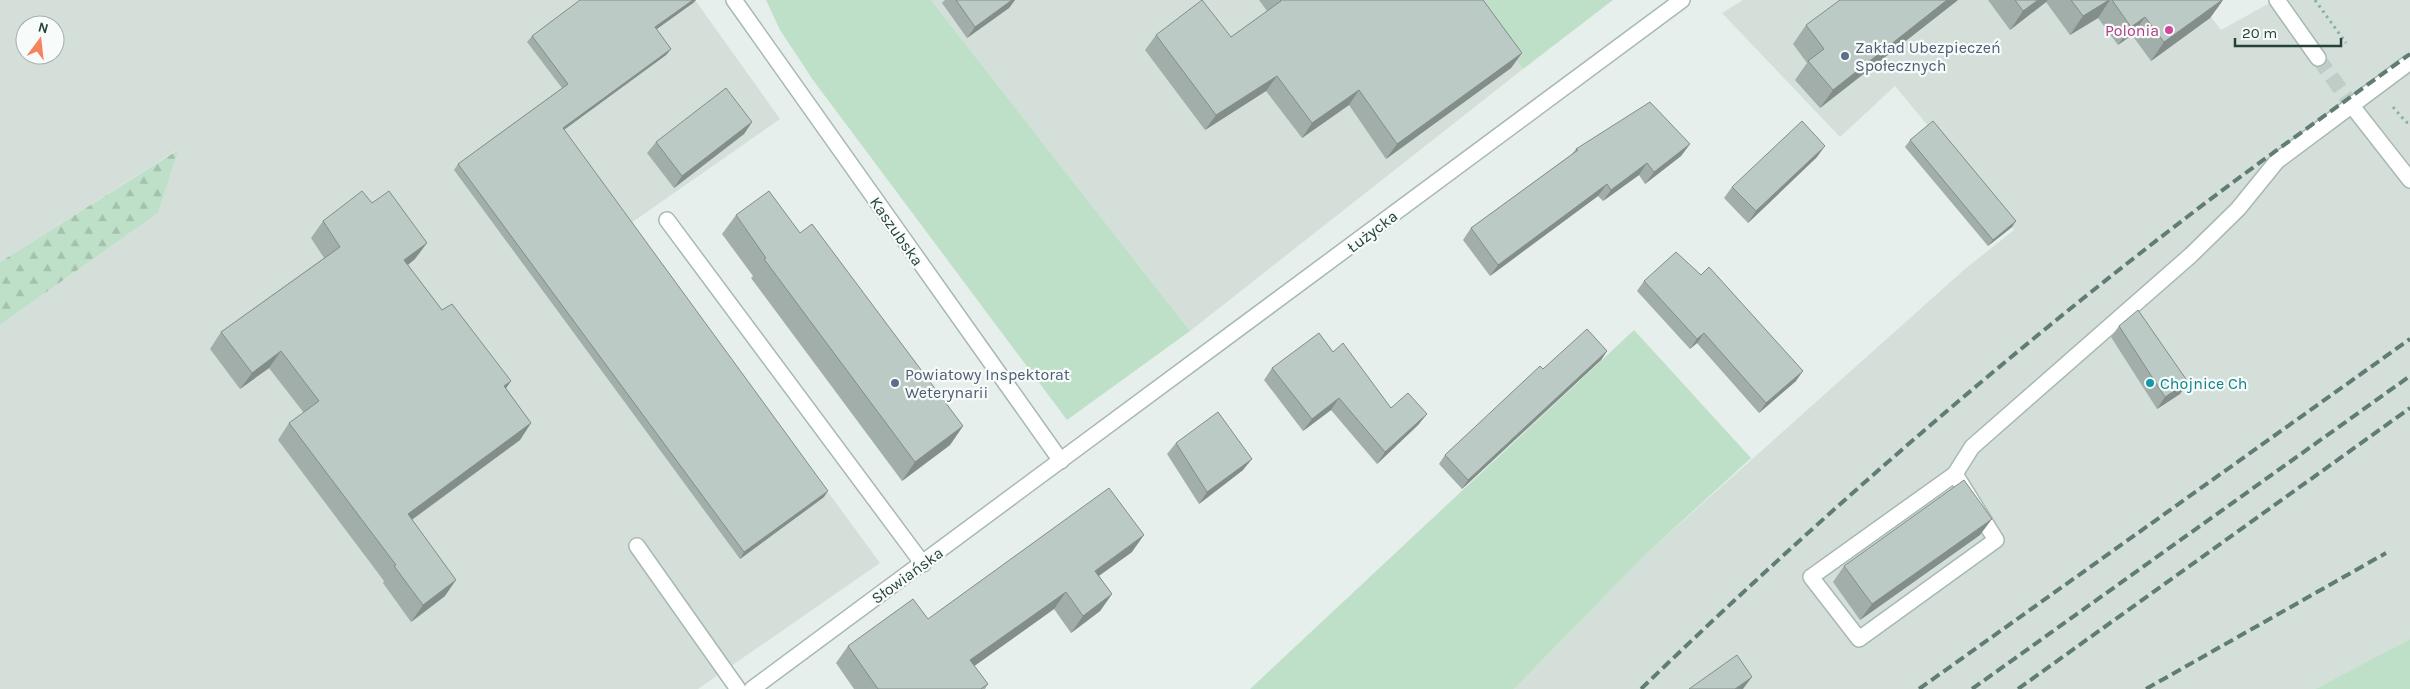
<svg xmlns="http://www.w3.org/2000/svg" width="2410" height="689" viewBox="0 0 2410 689" font-family="Karla,sans-serif">
  <defs>
    <pattern id="forest-firs" width="22" height="20" patternUnits="userSpaceOnUse" patternTransform="scale(1.25)"><rect width="22" height="20" fill="#bfe0c8"/><path d="M5 1l3.5 6h-7zM16 11l3.5 6h-7z" fill="#a4c1ad"/></pattern>
  </defs>
  <rect width="100%" height="100%" fill="#e6efeb"/>
  <g fill="#d4dfda" fill-rule="evenodd">
    <path d="M0,0H695L780,119L631,223L880,563L698,689H0V325L158,213L177,150L0,262ZM25,25H55V55H25Z"/>
    <polygon points="931,0 1470,0 1523,69 1190,331"/>
    <polygon points="1743,0 2198,0 2221,30 2275,0 2410,0 2410,639 2315,689 1514,689 1647,553 1965,269 2014,230 1895,86 1840,137 1722,13"/>
  </g>
  <g fill="#bfe0c8">
    <polygon points="766,0 931,0 1190,331 1067,420 813,80 780,30"/>
    <polygon points="1470,0 1613,0 1523,69"/>
    <polygon points="1634,330 1751,458 1647,553 1514,689 1250,689"/>
    <polygon points="2410,639 2410,689 2315,689"/>
  </g>
  <polygon fill="url(#forest-firs)" points="178,150 158,213 0,325 0,262"/>
  <g fill="none" stroke-linecap="round" stroke-linejoin="round">
    <polyline stroke="#bfccc8" stroke-width="15" stroke-dasharray="15 8" stroke-linecap="butt" points="2318,58 2356,111"/>
    <g stroke="#a8b8b2" stroke-width="18">
      <g id="minor">
        <polyline points="734,0 1061,461"/>
        <polyline points="2277,0 2318,58"/>
        <polyline points="2356,111 2410,180"/>
        <polyline points="667,220 923,564"/>
        <polyline points="1955,474 1996,540 1859,639 1811,577 1955,474 1972,447 2191,255 2238,209 2277,161 2410,62"/>
        <polyline points="637,546 738,689"/>
        <polyline points="752,689 1682,0"/>
      </g>
    </g>
    <g stroke="#86b3a5" stroke-width="3" stroke-dasharray="2.5 4" stroke-linecap="butt">
      <polyline points="2315,0 2346,43"/>
      <polyline points="2393,107 2406,122 2410,123"/>
    </g>
    <use href="#minor" stroke="#fff" stroke-width="15"/>
    <g stroke="#5f7d75" stroke-width="4" stroke-dasharray="10 5" stroke-linecap="butt">
      <path d="M1641,689C1814,522 1996,363 2187,217C2260,161 2336,108 2410,54"/>
      <polyline points="1919,689 2410,339"/>
      <polyline points="1972,689 2410,376"/>
      <polyline points="2018,689 2410,408"/>
      <polyline points="2146,689 2386,553"/>
    </g>
  </g>
  <g fill="#a1aea9">
    <polygon points="580,0 696,0 693,3 656,29 671,49 666,55 564,130 824,497 740,559 454,170 458,164 562,88 527,42 532,36"/>
    <polygon points="945,0 1015,0 1009,8 967,38 942,3"/>
    <polygon points="1259,0 1483,0 1522,53 1511,68 1386,159 1349,105 1302,138 1266,91 1205,130 1145,50 1156,35 1231,37 1267,11"/>
    <polygon points="1958,0 1820,108 1795,80 1807,63 1793,44 1806,25"/>
    <polygon points="1988,0 2223,0 2210,18 2151,61 2132,35 2118,45 2098,18 2070,35 2046,2 2010,30"/>
    <polygon points="752,122 744,134 674,188 647,153 656,142"/>
    <polygon points="1910,140 2012,227 1988,246 1905,147"/>
    <polygon points="1690,144 1681,156 1645,184 1639,175 1603,201 1598,196 1490,276 1463,240 1471,228 1572,154 1576,149"/>
    <polygon points="1817,157 1748,223 1724,198 1732,187"/>
    <polygon points="736,215 800,233 963,426 950,445 902,481 751,278 753,276 722,234"/>
    <polygon points="323,221 415,259 408,265 442,310 511,381 506,388 531,423 520,440 412,520 445,596 411,622 383,583 384,581 278,440 289,423 304,413 269,368 240,389 210,349 221,332 324,258 311,238"/>
    <polygon points="1644,281 1796,381 1759,413 1697,343 1690,349 1637,291"/>
    <polygon points="2119,326 2188,382 2180,394 2157,409 2111,337"/>
    <polygon points="1607,351 1601,360 1462,489 1439,464 1445,455 1543,369"/>
    <polygon points="1333,352 1391,408 1427,414 1418,425 1377,464 1331,410 1303,431 1264,380 1272,368"/>
    <polygon points="1176,443 1243,470 1199,504 1167,454"/>
    <polygon points="1980,535 1860,620 1833,582 1844,566"/>
    <polygon points="1132,552 1099,576 1112,594 1100,611 1071,633 1054,609 974,666 988,684 985,689 854,689 836,663 848,646"/>
  </g>
  <g fill="#838d89">
    <polygon points="693,0 696,0 693,3 650,34 655,27"/>
    <polygon points="1012,0 1015,0 1009,8 967,38 975,27"/>
    <polygon points="1947,0 1958,0 1820,108 1833,90"/>
    <polygon points="2038,0 2048,0 2046,2 2010,30 2023,11"/>
    <polygon points="2109,0 2110,0 2098,18 2070,35 2083,16"/>
    <polygon points="2223,0 2210,18 2151,61 2164,42"/>
    <polygon points="2145,17 2132,35 2118,45 2131,27"/>
    <polygon points="671,49 666,55 558,134 563,128"/>
    <polygon points="1522,53 1511,68 1386,159 1397,144"/>
    <polygon points="1277,76 1266,91 1205,130 1216,115"/>
    <polygon points="1359,90 1349,105 1302,138 1312,123"/>
    <polygon points="752,122 744,134 674,188 682,176"/>
    <polygon points="1690,144 1681,156 1645,184 1654,172"/>
    <polygon points="1825,146 1817,157 1748,223 1756,211"/>
    <polygon points="1647,163 1639,175 1603,201 1611,190"/>
    <polygon points="1607,184 1598,196 1490,276 1498,265"/>
    <polygon points="2016,221 2012,227 1988,246 1993,240"/>
    <polygon points="427,243 415,259 392,277 404,260"/>
    <polygon points="1704,333 1697,343 1690,349 1697,339"/>
    <polygon points="281,351 269,368 240,389 252,373"/>
    <polygon points="1607,351 1601,360 1462,489 1468,480"/>
    <polygon points="1803,371 1796,381 1759,413 1766,403"/>
    <polygon points="511,381 499,398 504,386"/>
    <polygon points="2188,382 2180,394 2157,409 2165,397"/>
    <polygon points="1339,398 1331,410 1303,431 1312,419"/>
    <polygon points="1427,414 1418,425 1377,464 1385,452"/>
    <polygon points="531,423 520,440 396,531 408,514"/>
    <polygon points="963,426 950,445 902,481 915,462"/>
    <polygon points="1252,459 1243,470 1199,504 1207,492"/>
    <polygon points="828,491 824,497 740,559 744,552"/>
    <polygon points="1992,519 1980,535 1860,620 1872,604"/>
    <polygon points="1144,535 1132,552 1083,587 1095,571"/>
    <polygon points="456,580 445,596 411,622 423,605"/>
    <polygon points="1066,592 1054,609 959,677 970,660"/>
    <polygon points="1112,594 1100,611 1071,633 1083,616"/>
    <polygon points="1752,677 1743,689 1735,689"/>
  </g>
  <g fill="#bbcac4" stroke="#838d89">
    <polygon points="580,0 693,0 655,27 671,49 563,128 828,491 744,552 458,164 568,84 532,36"/>
    <polygon points="956,0 1012,0 975,27"/>
    <polygon points="1202,0 1231,37 1281,1 1280,0 1483,0 1522,53 1397,144 1359,90 1312,123 1277,76 1216,115 1156,35"/>
    <polygon points="1840,0 1947,0 1833,90 1808,61 1824,49 1806,25"/>
    <polygon points="2015,0 2038,0 2023,11"/>
    <polygon points="2071,0 2109,0 2083,16"/>
    <polygon points="2112,0 2222,0 2164,42 2145,17 2131,27"/>
    <polygon points="726,88 752,122 682,176 656,142"/>
    <polygon points="1650,102 1690,144 1654,172 1647,163 1611,190 1607,184 1498,265 1471,228 1578,150 1576,149"/>
    <polygon points="1802,121 1825,146 1756,211 1732,187"/>
    <polygon points="1933,121 2016,221 1993,240 1910,140"/>
    <polygon points="362,191 372,203 389,191 427,243 404,260 442,310 452,304 511,381 504,386 531,423 408,514 456,580 423,605 394,566 396,565 289,423 319,401 281,351 252,373 221,332 340,247 323,221"/>
    <polygon points="769,191 800,233 812,224 963,426 915,462 764,259 766,258 736,215"/>
    <polygon points="1676,252 1701,275 1709,267 1803,371 1766,403 1704,333 1697,339 1644,281"/>
    <polygon points="2138,310 2188,382 2165,397 2119,326"/>
    <polygon points="1587,329 1607,351 1468,480 1445,455 1540,366 1543,369"/>
    <polygon points="1319,333 1333,352 1343,343 1391,408 1408,393 1427,414 1385,452 1339,398 1312,419 1272,368"/>
    <polygon points="1218,412 1252,459 1207,492 1176,443"/>
    <polygon points="1964,480 1992,519 1872,604 1844,566"/>
    <polygon points="1109,488 1144,535 1095,571 1112,594 1083,616 1066,592 970,660 988,684 981,689 878,689 848,646 913,599 928,619"/>
    <polygon points="1737,655 1752,677 1735,689 1689,689"/>
  </g>
  <circle fill="#d1479c" stroke="#f7fbf9" stroke-width="2" cx="2169" cy="30" r="5"/>
  <g fill="#5c6f8a" stroke="#f7fbf9" stroke-width="2">
    <circle cx="1845" cy="56" r="5"/>
    <circle cx="895" cy="383" r="5"/>
  </g>
  <circle fill="#0f9aa8" stroke="#f7fbf9" stroke-width="2" cx="2150" cy="383" r="5"/>
  <g text-anchor="middle" stroke-width="4.5" stroke-linejoin="round" paint-order="stroke">
    <g font-size="16" fill="#b23c85" stroke="#f7fbf9" text-anchor="end">
      <text x="2159" y="36">Polonia</text>
    </g>
    <g font-size="16" fill="#4e5e75" stroke="#f7fbf9" text-anchor="start">
      <text x="1855" y="53">Zakład Ubezpieczeń<tspan x="1855" dy="18">Społecznych</tspan></text>
      <text x="905" y="380">Powiatowy Inspektorat<tspan x="905" dy="18">Weterynarii</tspan></text>
    </g>
    <g font-size="16" fill="#24423a" stroke="#f7fbf9">
      <text transform="translate(897 231) rotate(55)" y="6">Kaszubska</text>
      <text transform="translate(1372 231) rotate(-37)" y="6">Łużycka</text>
      <text transform="translate(907 575) rotate(-36)" y="6">Słowiańska</text>
    </g>
    <g font-size="16" fill="#0d838f" stroke="#f7fbf9" text-anchor="start">
      <text x="2160" y="389">Chojnice Ch</text>
    </g>
  </g>
  <g transform="translate(40 40) rotate(15)"><circle r="24" fill="#f7fbf9" stroke="#a3b1ad"/>
  <path d="M0-4L9 19L0 12L-9 19Z" fill="#f4845f"/>
  <text y="-8" font-size="14" font-weight="bold" text-anchor="middle" fill="#24423a">N</text>
  </g>
  <path d="M2235 38v8h106v-8" fill="none" stroke="#24423a" stroke-width="2.5"/>
  <text x="2242" y="38" font-size="15" fill="#24423a" stroke="#f7fbf9" stroke-width="4" paint-order="stroke">20 m</text>
</svg>
